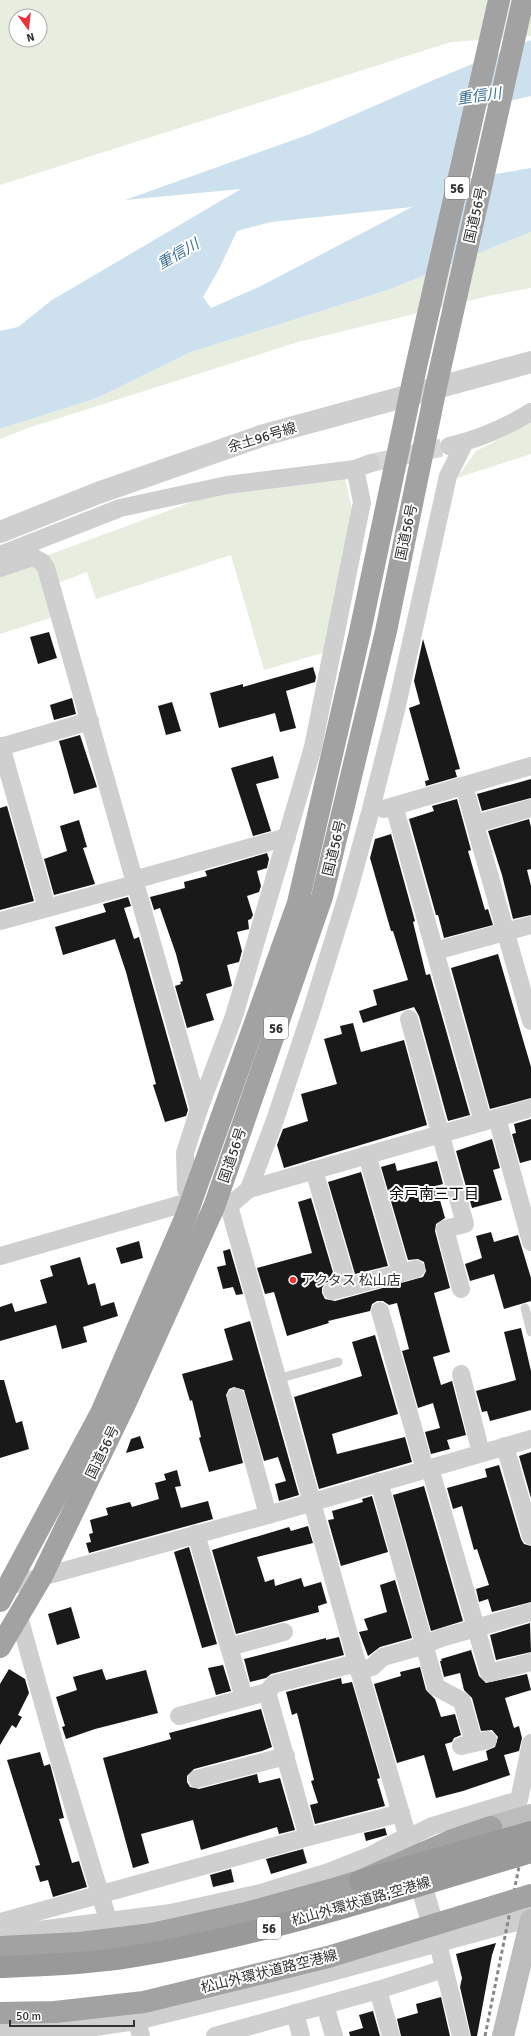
<svg xmlns="http://www.w3.org/2000/svg" width="531" height="2036" viewBox="0 0 531 2036" font-family="Signika,'Noto Sans JP',sans-serif">
  <rect width="100%" height="100%" fill="#fff"/>
  <g fill="#e7eee0" fill-rule="evenodd">
    <path d="M0,0H531V36L451,42L0,185ZM16,16H40V40H16Z"/>
    <polygon points="531,232 531,288 493,295 298,342 28,428 0,439 0,429 97,398 191,352 388,290"/>
    <polygon points="531,423 531,454 457,478 476,451"/>
    <polygon points="345,478 354,518 326,652 264,670 231,555 96,599 87,572 58,583 48,555 211,495"/>
    <polygon points="37,564 53,617 0,634 0,572"/>
  </g>
  <path fill="#cce0ee" fill-rule="evenodd" d="M531,40V96L465,111L449,182L531,168V232L388,290L191,352L97,398L0,429V331L18,327L52,300L241,189L125,200L310,134L436,79ZM412,207L259,287L211,308L203,297L219,269L237,231L271,222Z"/>
  <g fill="#191919">
    <polygon points="49,632 57,658 38,664 30,637"/>
    <polygon points="423,639 460,769 455,770 457,777 426,786 425,781 429,780 409,708 420,704 414,681"/>
    <polygon points="313,667 316,677 315,682 286,691 296,728 280,732 275,713 219,728 210,693 243,684 243,687"/>
    <polygon points="72,698 76,714 54,720 50,705"/>
    <polygon points="172,702 181,731 166,735 158,706"/>
    <polygon points="80,735 97,787 74,794 59,741"/>
    <polygon points="273,756 279,778 256,784 271,831 253,836 231,768"/>
    <polygon points="531,779 531,798 482,811 477,794"/>
    <polygon points="457,799 471,850 468,851 485,910 488,909 493,925 444,938 438,915 436,915 409,819 434,811 432,806"/>
    <polygon points="7,806 34,901 0,910 0,808"/>
    <polygon points="529,819 531,827 531,869 527,870 531,886 531,915 513,919 502,875 488,831"/>
    <polygon points="79,820 87,847 83,848 95,884 54,895 44,859 67,851 60,826"/>
    <polygon points="391,834 415,921 413,922 426,975 430,974 470,1115 448,1121 419,1016 414,1007 363,1023 359,1011 377,1005 373,990 408,980 393,931 391,931 370,858 375,839"/>
    <polygon points="267,853 269,859 267,868 257,871 261,886 259,892 247,896 253,915 251,919 248,920 249,929 237,932 242,951 239,962 227,965 232,986 206,994 214,1020 187,1028 175,986 181,984 180,982 183,981 176,954 160,908 154,910 150,897 185,888 184,882 207,876 205,871"/>
    <polygon points="128,897 131,906 124,908 134,939 139,937 188,1110 186,1116 165,1122 153,1085 156,1084 126,972 115,939 63,955 55,927 106,912 103,904"/>
    <polygon points="498,954 531,1067 531,1098 490,1109 451,968"/>
    <polygon points="353,1023 361,1052 404,1040 427,1125 284,1168 277,1145 283,1129 308,1121 301,1094 337,1084 324,1039 342,1034 340,1026"/>
    <polygon points="531,1119 531,1160 520,1163 512,1134 516,1133 514,1124"/>
    <polygon points="492,1139 500,1168 493,1170 502,1200 472,1208 456,1151"/>
    <polygon points="437,1161 443,1184 436,1186 445,1218 436,1224 435,1231 450,1288 434,1293 450,1352 433,1357 441,1385 452,1381 466,1435 447,1440 450,1449 431,1454 425,1432 440,1428 433,1403 418,1408 402,1351 409,1349 397,1303 389,1305 383,1301 377,1301 372,1304 370,1311 328,1321 329,1323 287,1336 274,1292 265,1294 257,1268 312,1253 298,1202 311,1198 335,1279 325,1283 322,1288 322,1293 325,1299 335,1301 423,1277 426,1271 424,1262 418,1259 408,1260 381,1167 395,1163 397,1171"/>
    <polygon points="361,1172 388,1266 355,1274 328,1182"/>
    <polygon points="491,1232 494,1242 518,1235 531,1278 531,1301 504,1309 494,1274 470,1281 465,1264 482,1258 476,1236"/>
    <polygon points="139,1241 143,1258 121,1264 116,1248"/>
    <polygon points="230,1249 243,1294 236,1295 233,1287 223,1289 217,1267 226,1265 223,1251"/>
    <polygon points="80,1257 88,1285 95,1283 101,1306 114,1302 118,1316 83,1327 87,1342 62,1349 56,1325 0,1341 0,1307 12,1303 15,1312 47,1303 40,1280 53,1276 50,1266"/>
    <polygon points="250,1321 299,1495 279,1501 275,1484 286,1481 278,1457 264,1461 244,1390 234,1387 229,1389 226,1395 243,1463 209,1472 199,1438 201,1437 192,1400 190,1401 182,1374 233,1360 224,1329"/>
    <polygon points="521,1328 531,1371 531,1410 490,1421 487,1411 482,1412 476,1391 516,1380 504,1332"/>
    <polygon points="375,1335 398,1414 332,1434 337,1454 405,1437 412,1462 319,1489 294,1397 362,1376 352,1342"/>
    <polygon points="0,1380 4,1380 16,1423 22,1421 29,1449 0,1458"/>
    <polygon points="140,1436 144,1448 126,1453 131,1439"/>
    <polygon points="531,1452 531,1498 519,1456"/>
    <polygon points="499,1465 521,1539 524,1544 531,1546 531,1602 492,1612 488,1599 479,1602 476,1589 489,1585 477,1549 474,1550 462,1506 453,1509 447,1488 487,1477 485,1469"/>
    <polygon points="177,1470 181,1486 175,1487 181,1508 208,1501 213,1519 89,1553 86,1543 91,1542 89,1534 93,1533 90,1520 108,1515 106,1508 130,1502 132,1507 159,1499 155,1483 166,1480 164,1474"/>
    <polygon points="424,1486 463,1621 431,1631 393,1495"/>
    <polygon points="372,1496 388,1552 341,1566 328,1520 334,1519 332,1511 363,1502 362,1499"/>
    <polygon points="308,1526 313,1543 257,1557 265,1582 274,1579 275,1586 301,1578 304,1587 321,1582 327,1603 318,1606 319,1612 236,1634 212,1550 289,1527 291,1531"/>
    <polygon points="189,1547 217,1644 202,1648 174,1552"/>
    <polygon points="395,1580 412,1638 380,1647 368,1656 359,1632 368,1630 364,1619 387,1612 380,1585"/>
    <polygon points="71,1607 80,1638 57,1645 48,1614"/>
    <polygon points="530,1623 531,1652 496,1660 490,1635"/>
    <polygon points="339,1637 344,1655 271,1674 266,1678 250,1682 244,1659 326,1638 326,1640"/>
    <polygon points="471,1650 479,1676 486,1683 527,1674 531,1690 505,1698 514,1728 519,1726 522,1738 519,1751 504,1755 510,1775 463,1791 436,1798 424,1755 397,1763 374,1684 401,1676 400,1672 420,1667 426,1690 435,1699 441,1717 455,1714 461,1735 454,1738 452,1742 445,1744 453,1771 488,1760 486,1751 495,1747 498,1737 492,1730 481,1731 472,1698 464,1690 460,1673 444,1677 440,1661 442,1661 441,1659"/>
    <polygon points="223,1665 231,1691 216,1695 208,1668"/>
    <polygon points="9,1669 25,1679 29,1693 18,1715 22,1717 16,1728 12,1725 0,1745 0,1684"/>
    <polygon points="102,1669 106,1680 146,1670 158,1713 95,1729 66,1739 62,1727 65,1726 56,1697 77,1690 73,1677"/>
    <polygon points="341,1678 342,1684 352,1682 380,1778 377,1779 385,1806 315,1824 310,1805 318,1803 311,1781 314,1780 297,1713 292,1715 286,1692"/>
    <polygon points="261,1709 272,1747 262,1751 194,1769 187,1776 187,1782 190,1787 199,1789 257,1774 259,1783 280,1778 295,1830 279,1834 277,1827 201,1850 193,1820 141,1834 149,1863 133,1868 103,1758 171,1739 169,1733"/>
    <polygon points="40,1752 44,1766 50,1764 54,1779 64,1818 59,1819 72,1863 79,1861 87,1887 53,1897 48,1880 40,1882 35,1866 40,1865 7,1760"/>
    <polygon points="385,1828 387,1835 366,1841 364,1833"/>
    <polygon points="303,1849 307,1863 271,1874 266,1859"/>
    <polygon points="231,1869 234,1882 213,1887 210,1875"/>
    <polygon points="496,1943 492,1955 477,2036 471,2036 460,1987 462,1978 456,1954"/>
    <polygon points="441,1997 450,2036 401,2036 397,2019 418,2013 416,2004"/>
    <polygon points="373,2011 380,2036 350,2036 349,2032 363,2028 359,2015"/>
  </g>
  <g fill="none" stroke-linecap="round" stroke-linejoin="round">
    <polyline stroke="#d6d6d6" stroke-width="18" stroke-dasharray="18 9" stroke-linecap="butt" points="371,463 449,446"/>
    <g stroke="#cfcfcf" stroke-width="9">
      <polyline points="525,1308 531,1332"/>
      <polyline points="277,1379 338,1362"/>
    </g>
    <g stroke="#cfcfcf" stroke-width="18">
      <path d="M449,446C479,439 505,428 531,412"/>
      <polyline points="0,555 120,508 227,485 355,469 371,463"/>
      <polyline points="0,568 33,557 42,562 46,568 199,1109"/>
      <polyline points="1,746 47,908"/>
      <polyline points="0,747 90,721"/>
      <polyline points="464,786 531,1021"/>
      <polyline points="394,806 483,1122"/>
      <polyline points="384,809 531,766"/>
      <polyline points="475,824 531,808"/>
      <polyline points="134,880 287,837"/>
      <polyline points="0,921 135,884"/>
      <polyline points="435,951 531,925"/>
      <polyline points="409,1019 465,1224 445,1229 461,1289"/>
      <polyline points="497,1118 531,1242"/>
      <polyline points="367,1155 401,1273"/>
      <polyline points="314,1170 348,1287"/>
      <polyline points="249,1189 531,1108"/>
      <polyline points="229,1206 357,1663 408,1838 432,1826 519,1800 531,1743"/>
      <polyline points="217,1207 229,1206 249,1189 275,1120 312,1009 348,893 370,813 396,710 448,476 465,442"/>
      <polyline points="0,1256 192,1201 186,1189 185,1153 199,1109 234,1016 313,747 362,502 355,469"/>
      <polyline points="332,1291 416,1269"/>
      <polyline points="380,1311 425,1470"/>
      <polyline points="461,1374 481,1453"/>
      <polyline points="236,1397 268,1515"/>
      <polyline points="505,1446 531,1536"/>
      <polyline points="430,1468 489,1673 531,1662"/>
      <polyline points="379,1482 436,1687 462,1701 474,1743"/>
      <polyline points="196,1534 244,1698"/>
      <polyline points="1,1588 268,1515 531,1439"/>
      <polyline points="19,1617 55,1746 109,1923"/>
      <polyline points="229,1647 284,1632"/>
      <polyline points="359,1671 372,1667 383,1657 415,1648 441,1638 531,1612"/>
      <polyline points="267,1692 274,1684 357,1663"/>
      <polyline points="179,1716 267,1692 308,1837"/>
      <polyline points="461,1746 488,1740"/>
      <polyline points="197,1779 286,1756"/>
      <polyline points="8,1936 4,1921 308,1837 401,1813"/>
      <polyline points="437,1940 461,2036"/>
      <polyline points="378,1990 391,2036"/>
      <polyline points="325,2005 334,2036"/>
      <polyline points="295,2013 301,2036"/>
      <polyline points="136,2019 141,2036"/>
      <polyline points="215,2036 378,1990 444,1969"/>
    </g>
    <g stroke="#cfcfcf" stroke-width="22">
      <polyline points="0,532 98,493 264,435 531,362"/>
      <polyline points="0,1939 8,1936 171,1915 261,1895 329,1874 372,1857 408,1838 437,1940"/>
      <polyline points="0,2031 55,2031 136,2019 295,1980 531,1916"/>
    </g>
    <polyline stroke="#bcbcbc" stroke-width="22" points="503,2036 531,1920"/>
    <g stroke="#a2a2a2" stroke-width="22">
      <polyline points="0,1601 101,1413 186,1216 298,903 360,632 414,376 499,0"/>
      <polyline points="0,1647 42,1576 126,1402 214,1207 322,897 386,631 436,387 523,0"/>
      <polyline points="0,1947 80,1943 152,1934"/>
      <polyline points="0,2013 55,2012 144,2002 328,1957"/>
    </g>
    <polyline stroke="#878787" stroke-width="3" stroke-dasharray="4 3" stroke-linecap="butt" points="485,2036 531,1807"/>
    <polyline stroke="#bcbcbc" stroke-width="22" points="491,1827 531,1815"/>
    <g stroke="#a2a2a2" stroke-width="22">
      <polyline points="152,1934 246,1913 333,1889 360,1881 450,1841 491,1827"/>
      <polyline points="328,1957 531,1895"/>
    </g>
    <g stroke="#999" stroke-width="22">
      <polyline points="360,1881 531,1832"/>
      <path d="M0,1967C43,1965 87,1964 130,1957C266,1935 399,1891 531,1852"/>
    </g>
  </g>
  <circle fill="#ea3239" stroke="#fff" stroke-width="1.5" cx="293" cy="1280" r="4"/>
  <g text-anchor="middle" stroke-width="4" stroke-linejoin="round" paint-order="stroke">
    <g fill="#fff" stroke="#707070" stroke-width="1">
      <rect x="445" y="177" width="24" height="22" rx="3"/>
      <rect x="264" y="1017" width="24" height="22" rx="3"/>
      <rect x="257" y="1917" width="24" height="22" rx="3"/>
    </g>
    <g font-size="13" font-weight="bold" fill="#323232">
      <text x="457" y="193">56</text>
      <text x="276" y="1033">56</text>
      <text x="269" y="1933">56</text>
    </g>
    <g font-size="14" fill="#323232" stroke="#fff">
      <text transform="translate(475 215) rotate(-77)" y="5">国道56号</text>
      <text transform="translate(262 437) rotate(-17)" y="5">余土96号線</text>
      <text transform="translate(406 532) rotate(-78)" y="5">国道56号</text>
      <text transform="translate(334 848) rotate(-76)" y="5">国道56号</text>
      <text transform="translate(232 1155) rotate(-71)" y="5">国道56号</text>
      <text transform="translate(102 1452) rotate(-64)" y="5">国道56号</text>
      <text transform="translate(361 1901) rotate(-16)" y="5">松山外環状道路;空港線</text>
      <text transform="translate(269 1971) rotate(-14)" y="5">松山外環状道路空港線</text>
    </g>
    <g font-size="14" fill="#323232" stroke="#fff" text-anchor="start">
      <text x="301" y="1285">アクタス 松山店</text>
    </g>
    <g font-size="15" font-style="italic" fill="#3c7097" stroke="#fff">
      <text transform="translate(479 96) rotate(-8)" y="5">重信川</text>
      <text transform="translate(178 254) rotate(-30)" y="5">重信川</text>
    </g>
    <g font-size="15" fill="#000" stroke="#fff">
      <text x="434" y="1199">余戸南三丁目</text>
    </g>
  </g>
  <g transform="translate(28 28) rotate(165)"><circle r="19" fill="#ffffff" stroke="#adadad"/>
  <path d="M0-3L7 15L0 10L-7 15Z" fill="#ea3239"/>
  <text y="-6" font-size="11" font-weight="bold" text-anchor="middle" fill="#323232">N</text>
  </g>
  <path d="M10 2020v6h124v-6" fill="none" stroke="#323232" stroke-width="2"/>
  <text x="16" y="2020" font-size="12" fill="#323232" stroke="#ffffff" stroke-width="3" paint-order="stroke">50 m</text>
</svg>
